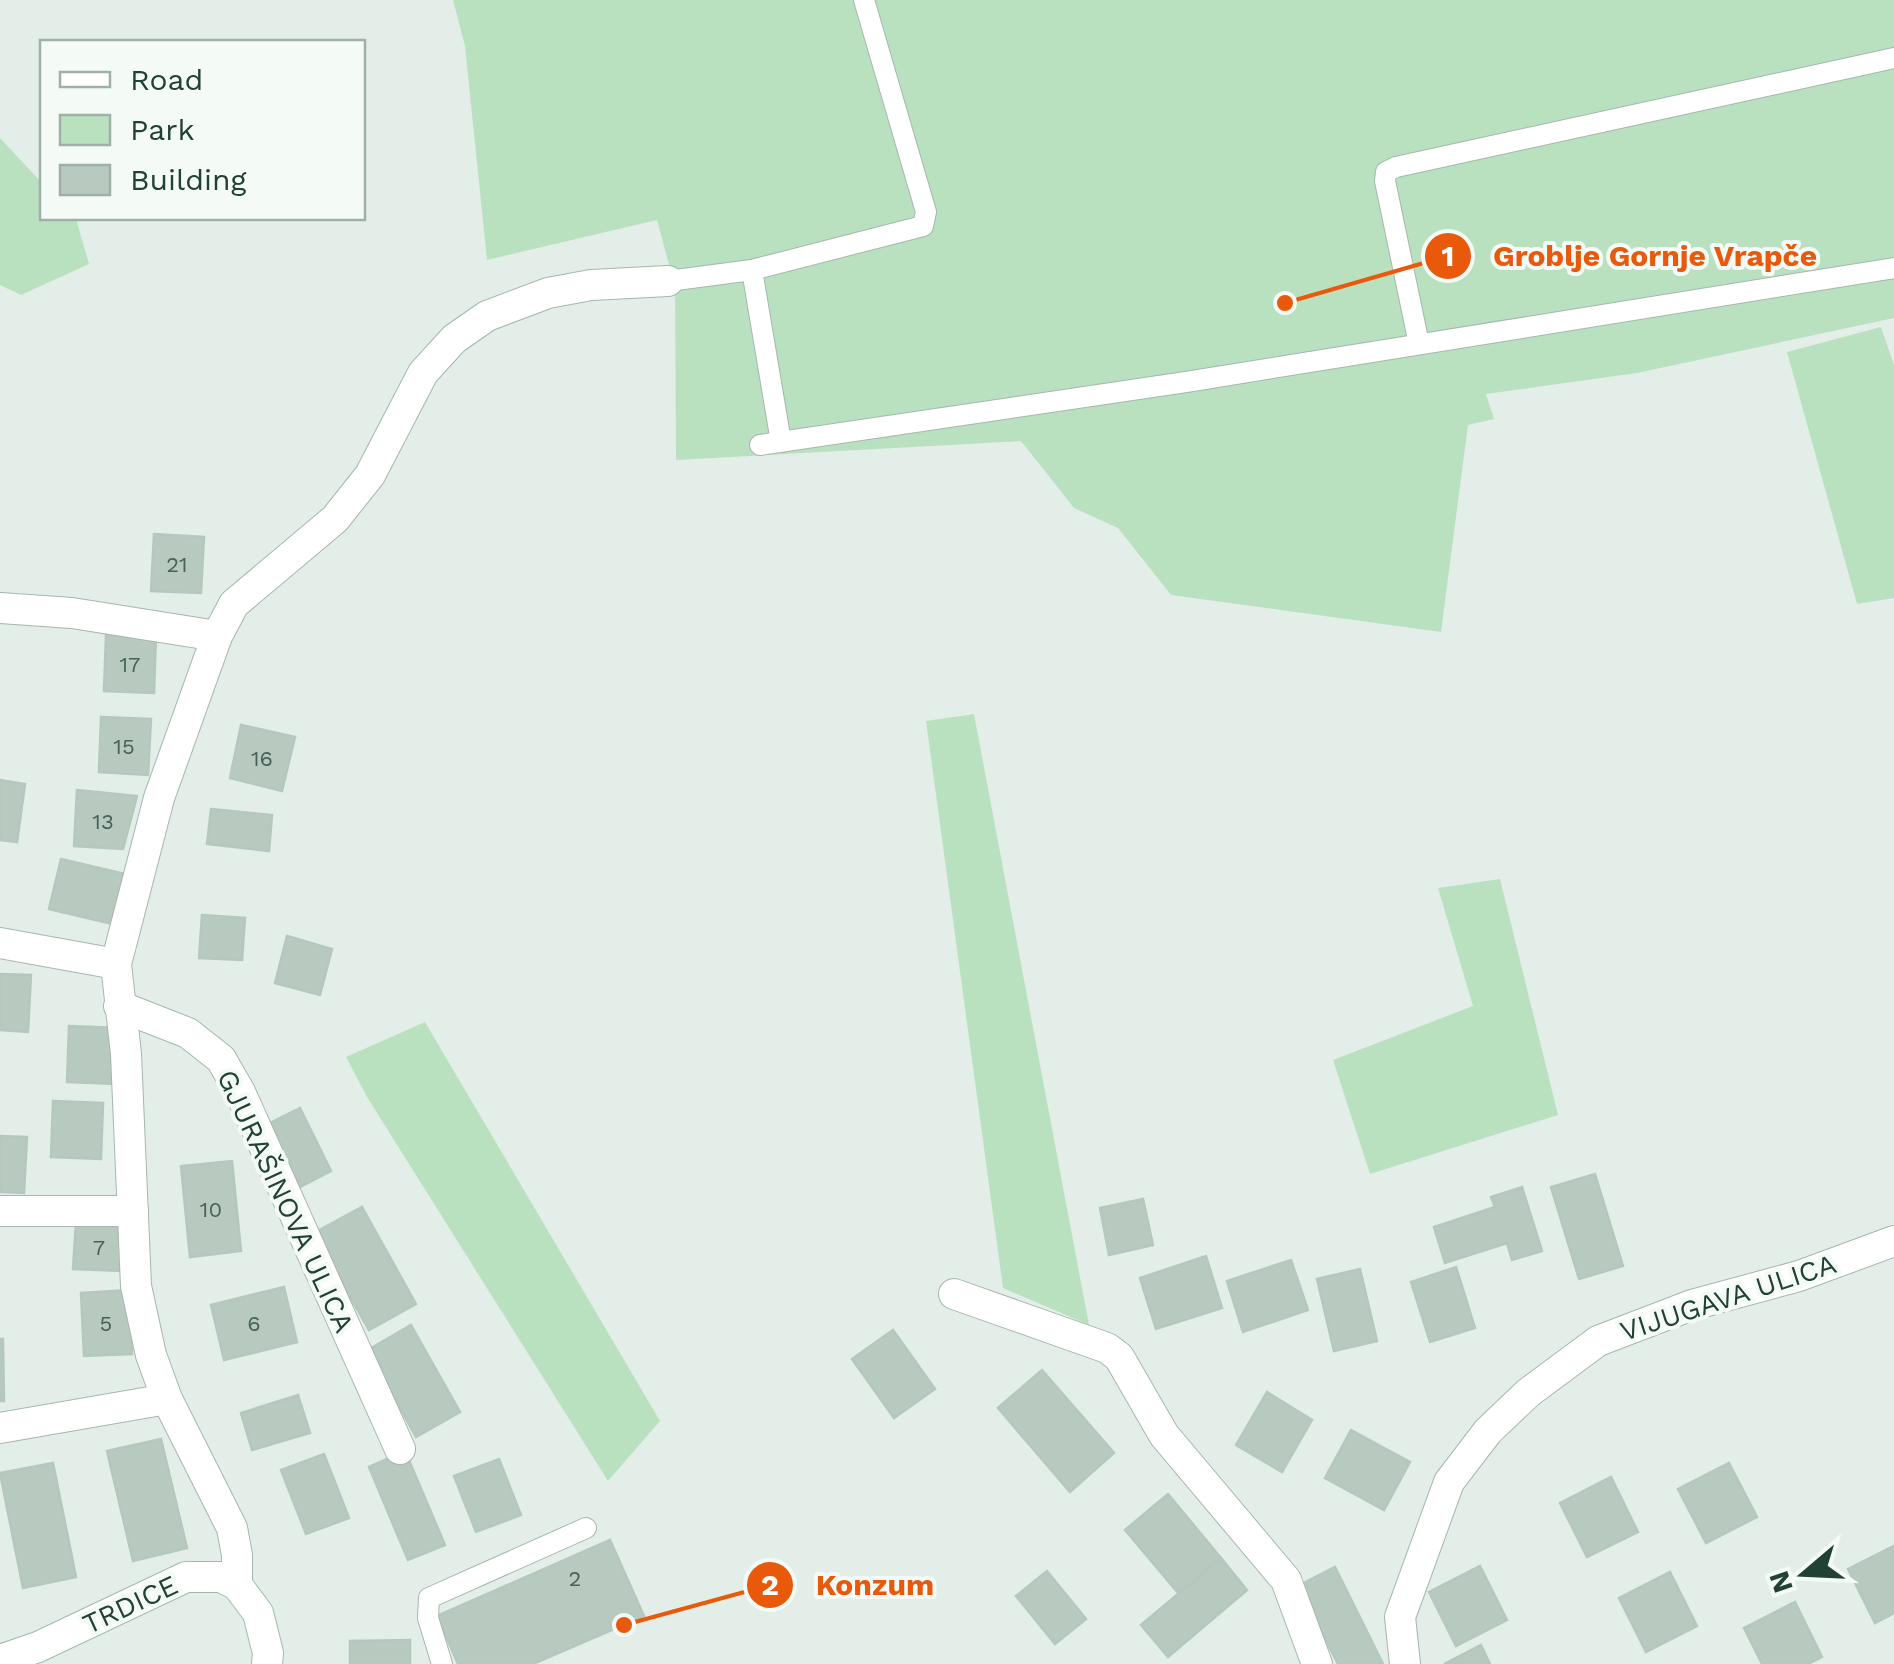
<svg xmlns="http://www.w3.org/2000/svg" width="1894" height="1664" viewBox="0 0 1894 1664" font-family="'Work Sans',sans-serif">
  <rect width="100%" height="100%" fill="#e3eee8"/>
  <g fill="#bae1bf">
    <polygon points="453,0 1894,0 1894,318 1637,373 1486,394 1494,419 1468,425 1441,632 1171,595 1118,528 1074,508 1021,441 676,460 675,287 657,220 487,260 465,46"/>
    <polygon points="0,138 42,183 42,218 76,219 89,264 21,295 0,285"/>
    <polygon points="1881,327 1894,365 1894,598 1857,604 1787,352"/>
    <polygon points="974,714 1089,1325 1003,1288 926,721"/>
    <polygon points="1500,879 1558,1115 1370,1174 1333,1060 1473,1006 1438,888"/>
    <polygon points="425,1022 660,1421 608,1481 367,1097 346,1057"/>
  </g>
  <g fill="#b8c9c0" stroke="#b5c8bd" stroke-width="2.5">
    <polygon points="154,534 204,537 201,593 151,591"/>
    <polygon points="106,635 156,637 154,693 104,691"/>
    <polygon points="101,717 151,719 148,775 99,772"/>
    <polygon points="241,725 295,737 282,791 230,778"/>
    <polygon points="0,780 25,784 17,842 0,840"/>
    <polygon points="77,790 137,796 123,849 74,846"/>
    <polygon points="211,809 272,815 269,851 207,844"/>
    <polygon points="61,859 129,875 117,925 49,909"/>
    <polygon points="202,915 245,918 242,960 199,958"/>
    <polygon points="287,936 332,949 320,995 275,983"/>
    <polygon points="0,974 31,975 28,1032 0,1030"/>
    <polygon points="69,1026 119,1028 117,1084 67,1082"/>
    <polygon points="53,1101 103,1103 101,1159 51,1157"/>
    <polygon points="300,1108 331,1171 300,1187 268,1124"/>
    <polygon points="0,1136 27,1137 24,1193 0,1192"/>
    <polygon points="232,1161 241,1251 190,1257 181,1166"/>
    <polygon points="1595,1174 1623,1266 1579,1279 1551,1187"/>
    <polygon points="1522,1187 1542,1251 1512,1260 1507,1243 1445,1263 1434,1227 1495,1207 1491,1197"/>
    <polygon points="1143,1199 1153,1245 1109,1255 1100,1208"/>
    <polygon points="362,1207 416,1304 369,1330 314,1233"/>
    <polygon points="76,1222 125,1224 123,1271 73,1269"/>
    <polygon points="1206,1256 1222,1308 1156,1329 1140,1278"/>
    <polygon points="1291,1260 1308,1310 1243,1332 1227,1281"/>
    <polygon points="1456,1267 1475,1328 1430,1342 1411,1282"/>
    <polygon points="1360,1269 1377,1341 1334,1351 1317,1279"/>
    <polygon points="284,1287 297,1342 224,1360 211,1305"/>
    <polygon points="129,1290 132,1354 84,1356 81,1293"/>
    <polygon points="411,1325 460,1412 416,1437 368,1350"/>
    <polygon points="893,1330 935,1389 894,1418 852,1359"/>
    <polygon points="0,1339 3,1339 4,1401 0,1401"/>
    <polygon points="1042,1370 1114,1453 1070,1492 998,1408"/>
    <polygon points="1267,1392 1312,1420 1282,1472 1236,1445"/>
    <polygon points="298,1395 310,1433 252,1450 241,1413"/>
    <polygon points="1351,1430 1410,1462 1384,1510 1325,1478"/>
    <polygon points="161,1439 187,1548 133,1561 107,1451"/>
    <polygon points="405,1451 445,1545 408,1560 369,1467"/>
    <polygon points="324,1454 349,1518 306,1534 281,1470"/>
    <polygon points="499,1459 521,1515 476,1532 454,1476"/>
    <polygon points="53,1463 76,1577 23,1588 0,1473"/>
    <polygon points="1729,1463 1757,1517 1706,1543 1678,1489"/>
    <polygon points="1611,1477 1638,1532 1587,1557 1560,1503"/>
    <polygon points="1168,1494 1221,1558 1179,1594 1125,1530"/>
    <polygon points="610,1540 644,1616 533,1664 458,1664 437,1616"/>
    <polygon points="1894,1546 1894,1613 1875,1623 1848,1569"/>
    <polygon points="1221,1558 1247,1590 1168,1657 1141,1625"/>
    <polygon points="1480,1566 1507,1620 1456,1646 1429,1592"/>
    <polygon points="1335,1567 1383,1664 1338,1664 1298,1586"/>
    <polygon points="1047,1571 1086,1619 1055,1644 1016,1596"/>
    <polygon points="1670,1572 1697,1626 1646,1652 1619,1598"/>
    <polygon points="1795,1602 1822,1657 1808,1664 1762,1664 1744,1628"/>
    <polygon points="410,1640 410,1664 350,1664 350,1641"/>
    <polygon points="1481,1645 1490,1664 1444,1664"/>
  </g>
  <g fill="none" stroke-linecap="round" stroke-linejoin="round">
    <g stroke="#a5b7ae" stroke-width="22">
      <g id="lane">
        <polyline points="752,270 923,226 926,212 864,0"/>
        <polyline points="668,281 752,270 781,442"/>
        <polyline points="1419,344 1385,181 1386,172 1396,167 1894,58"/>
        <polyline points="760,445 1186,382 1894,268"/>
        <polyline points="442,1664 428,1618 429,1598 586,1528"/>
      </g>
    </g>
    <g stroke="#a5b7ae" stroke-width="32">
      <g id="street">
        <polyline points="0,608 72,613 217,636"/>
        <polyline points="0,943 116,964"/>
        <polyline points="119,1006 188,1033 221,1059 240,1092 400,1449"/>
        <polyline points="0,1211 133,1211"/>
        <polyline points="954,1294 1107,1348 1119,1357 1164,1435 1286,1580 1317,1664"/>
        <polyline points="0,1428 167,1399"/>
        <polyline points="237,1585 237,1555 232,1528 167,1399 151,1355 136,1286 126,1054 116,964 159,798 217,636 234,604 335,519 370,475 423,373 454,339 487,316 548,293 591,285 668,281"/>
        <polyline points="1405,1664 1400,1617 1449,1482 1488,1431 1528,1393 1598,1341 1692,1305 1799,1276 1894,1241"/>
      </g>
    </g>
    <g stroke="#a0bbae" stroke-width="32">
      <polyline id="secondary" points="0,1660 38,1647 186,1577 221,1577 237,1585 258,1613 268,1653 267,1664"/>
    </g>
    <use href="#lane" stroke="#fff" stroke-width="20"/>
    <use href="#street" stroke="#fff" stroke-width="30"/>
    <use href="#secondary" stroke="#fff" stroke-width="30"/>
  </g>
  <g text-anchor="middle" stroke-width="8" stroke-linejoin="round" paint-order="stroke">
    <g font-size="22" fill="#476357">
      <text x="177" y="572">21</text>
      <text x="130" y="672">17</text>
      <text x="124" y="754">15</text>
      <text x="262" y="766">16</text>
      <text x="103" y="829">13</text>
      <text x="211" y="1217">10</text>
      <text x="99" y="1255">7</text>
      <text x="106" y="1331">5</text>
      <text x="254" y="1331">6</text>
      <text x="575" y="1586">2</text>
    </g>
    <g font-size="28" fill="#214134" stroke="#f4faf6">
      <text transform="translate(286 1201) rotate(65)" y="10">GJURAŠINOVA ULICA</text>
      <text transform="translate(1728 1297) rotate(-18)" y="10">VIJUGAVA ULICA</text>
      <text transform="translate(130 1604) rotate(-25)" y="10">TRDICE</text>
    </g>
  </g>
  <path fill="none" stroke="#e8590c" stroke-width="4" d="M1285 303L1448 256M624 1625L770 1585"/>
  <g fill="#e8590c" stroke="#f4faf6" stroke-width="4">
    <circle cx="1285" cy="303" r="10"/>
    <circle cx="624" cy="1625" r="10"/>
    <circle cx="1448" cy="256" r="25"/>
    <circle cx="770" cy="1585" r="25"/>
  </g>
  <g font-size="30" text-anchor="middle" font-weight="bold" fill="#fff">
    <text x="1448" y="266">1</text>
    <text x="770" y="1595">2</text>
  </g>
  <g font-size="30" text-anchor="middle" font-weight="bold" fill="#e8590c" stroke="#f4faf6" stroke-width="8" stroke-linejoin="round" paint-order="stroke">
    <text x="1655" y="266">Groblje Gornje Vrapče</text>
    <text x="875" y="1595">Konzum</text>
  </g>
  <rect x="40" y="40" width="325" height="180" fill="#f4faf6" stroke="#a0b0a8" stroke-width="2.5"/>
  <rect x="60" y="72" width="50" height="15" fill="#ffffff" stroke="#a0b0a8" stroke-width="2.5"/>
  <text x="130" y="90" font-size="30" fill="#214134">Road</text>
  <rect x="60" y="115" width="50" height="30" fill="#bae1bf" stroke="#a0b0a8" stroke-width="2.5"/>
  <text x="130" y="140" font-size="30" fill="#214134">Park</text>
  <rect x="60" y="165" width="50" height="30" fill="#b8c9c0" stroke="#a0b0a8" stroke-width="2.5"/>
  <text x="130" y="190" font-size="30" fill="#214134">Building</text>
  <g transform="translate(1804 1574) rotate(251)" stroke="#f4faf6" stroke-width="8" paint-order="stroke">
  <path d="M0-8L18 38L0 25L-18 38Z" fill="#214134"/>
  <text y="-15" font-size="28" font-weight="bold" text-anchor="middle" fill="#214134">N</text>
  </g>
</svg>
